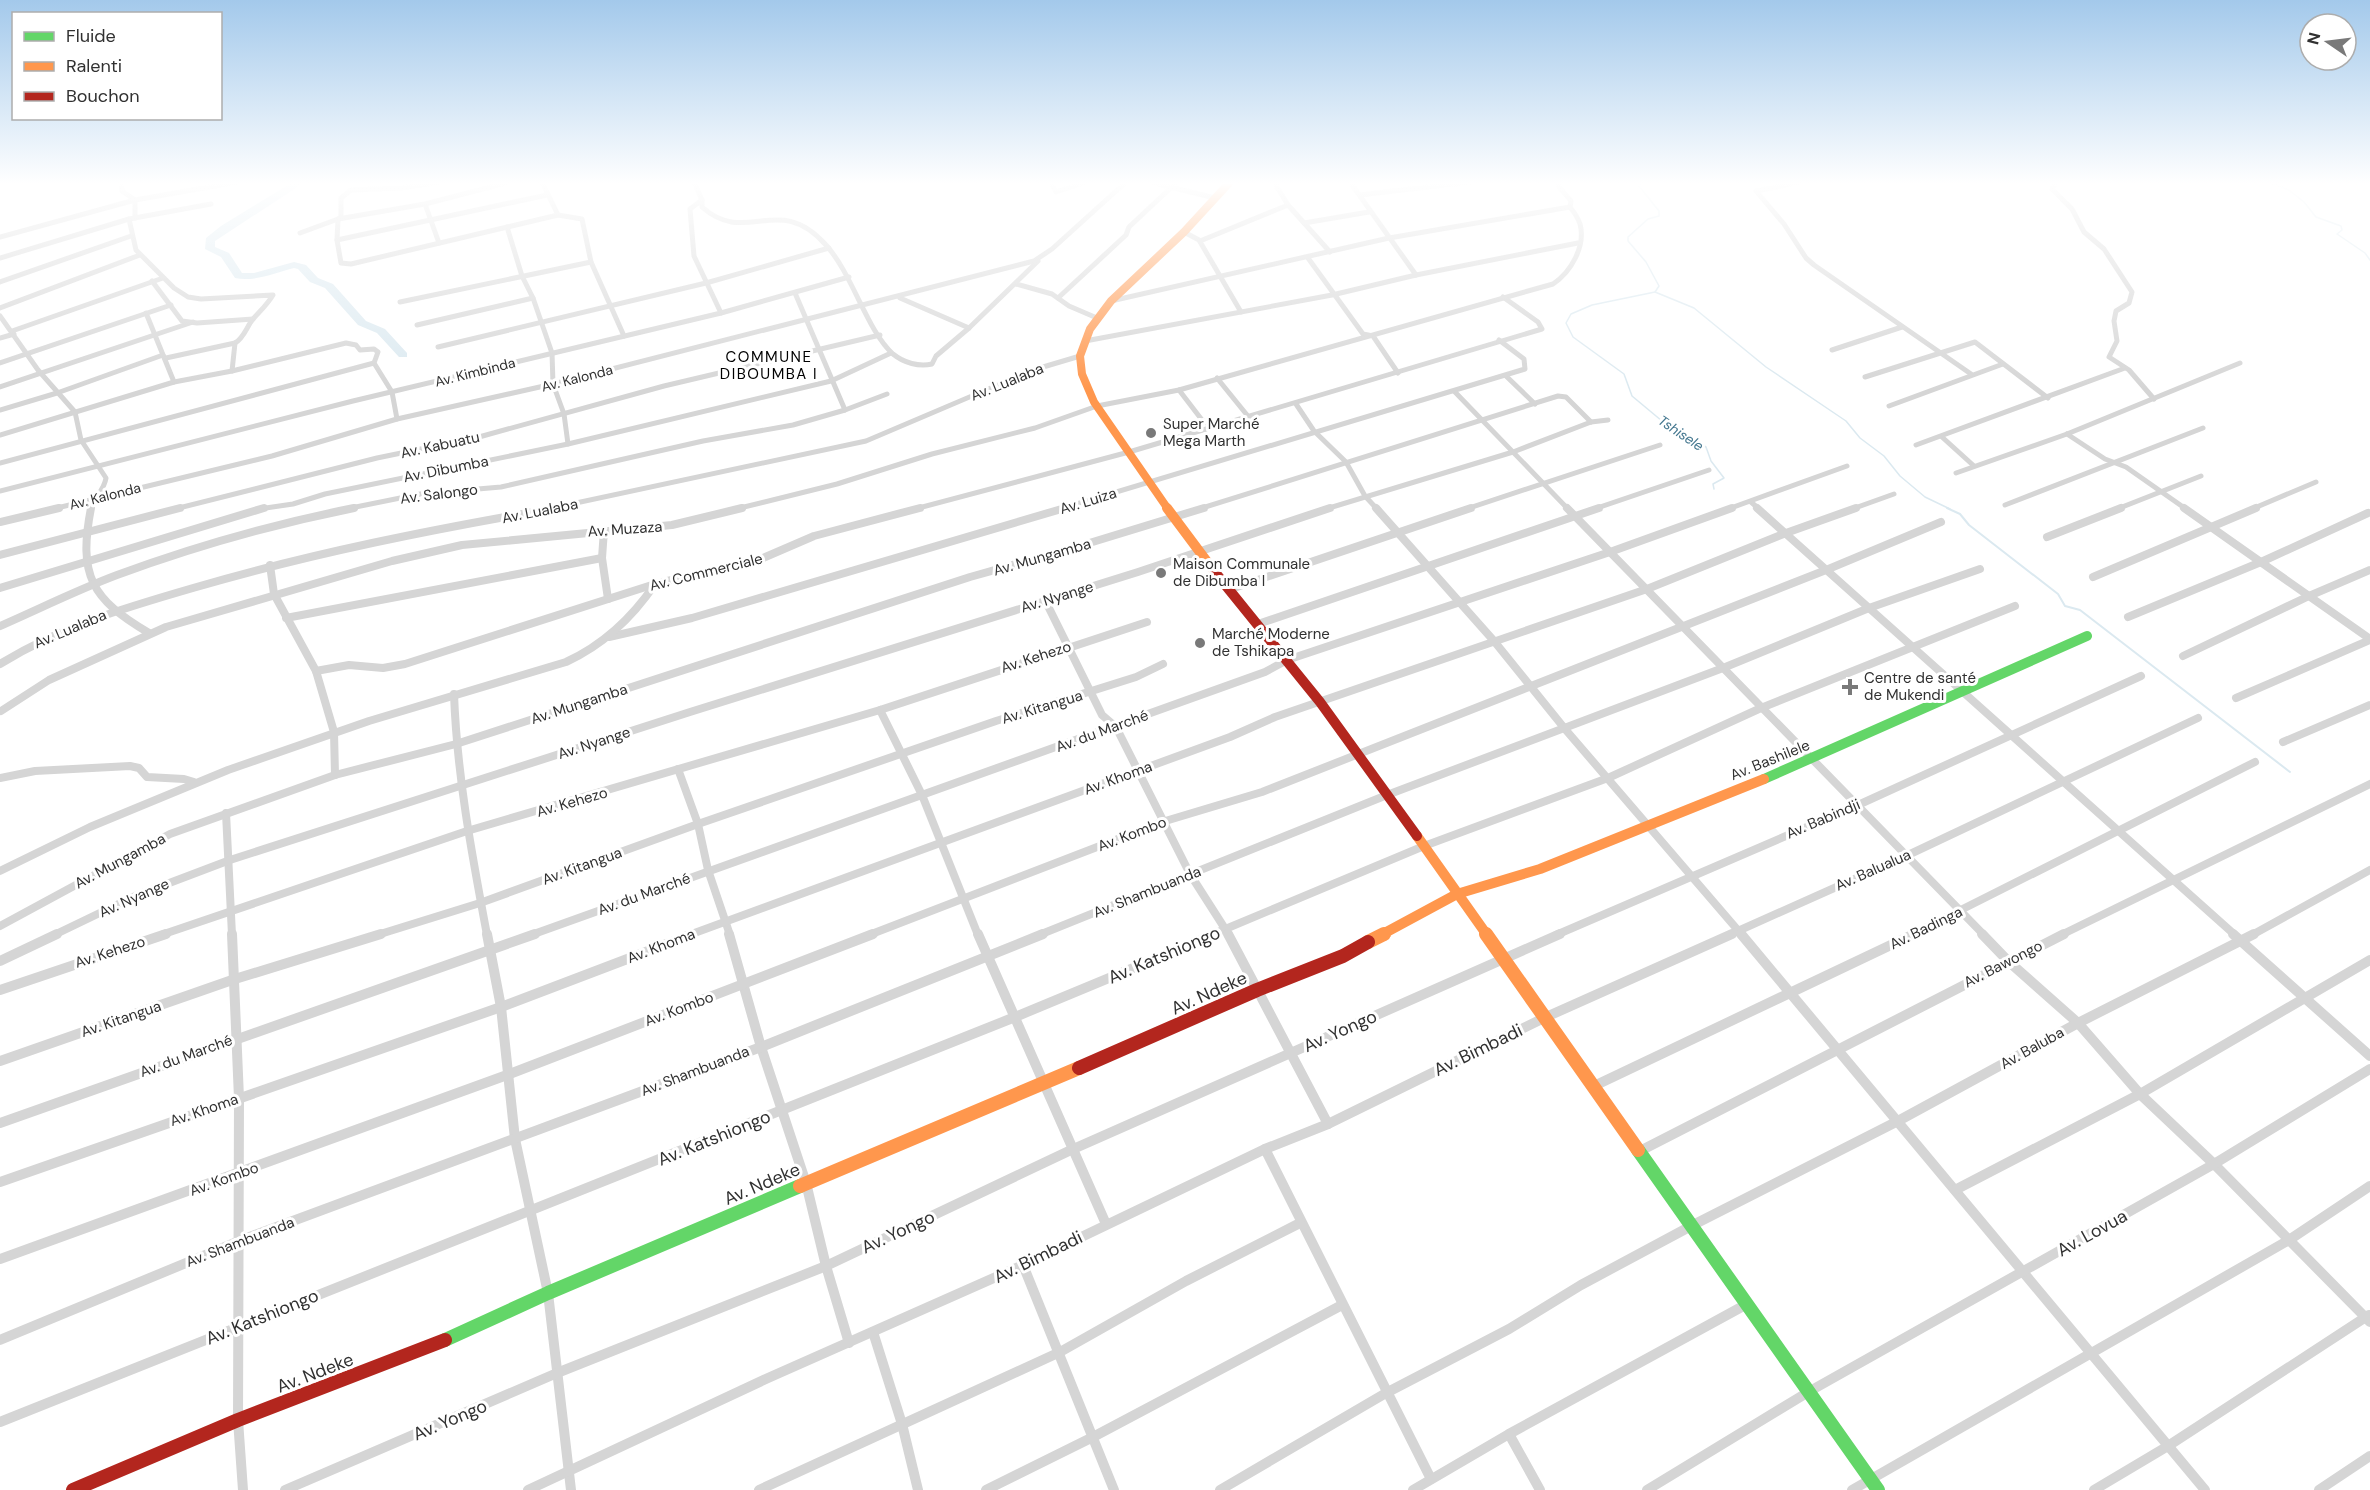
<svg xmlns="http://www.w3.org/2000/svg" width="2370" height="1490" viewBox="0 0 2370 1490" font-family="'DM Sans',sans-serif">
  <rect width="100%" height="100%" fill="#fff"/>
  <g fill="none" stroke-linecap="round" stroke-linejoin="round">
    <g stroke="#dbe9f0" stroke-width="1.5">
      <polyline points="1641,182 1639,186 1659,211 1659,216 1648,219 1628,237 1628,241 1646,262 1659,286 1655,292 1592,305 1571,314 1566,323 1573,337 1624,374 1632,396 1668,426 1706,447 1711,461 1724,478 1713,484 1714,489"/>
      <polyline points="2269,182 2289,190 2304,202 2316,217 2341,226 2342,230 2337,234 2365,253 2370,260"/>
      <polyline points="1655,292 1694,308 1766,367 1846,421 1860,438 1884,456 1900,476 1925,497 1950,509"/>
    </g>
    <polyline stroke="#dbe9f0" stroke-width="2" points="1947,508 1960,514 1969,525 2058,594 2065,606 2080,610 2290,772"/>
    <path fill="#dbe9f0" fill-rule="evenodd" d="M293,182H305L215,241V247L229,253L242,273H254L294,262L306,265L318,278L333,284L366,321L385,329L407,353V357H399L377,333L358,325L325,288L310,282L298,269L294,268C275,273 255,282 235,278L221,257L205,249L206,238L221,226Z"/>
    <g stroke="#d5d5d5" stroke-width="5">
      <polyline points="121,182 122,191 135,200 135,218"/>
      <polyline points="441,182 401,188 351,190 341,198 341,217 338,219 337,240 341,263 351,264 558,215"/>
      <polyline points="542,182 558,215 582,219 591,262 624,336"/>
      <path d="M694,182L702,200V207C747,247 778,191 826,245C853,275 867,331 893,354C904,363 919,367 932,364L936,356L969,328L1038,261"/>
      <polyline points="1150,182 1215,198"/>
      <polyline points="1274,182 1288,205 1330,252"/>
      <polyline points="1350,182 1416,275"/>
      <polyline points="1800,182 1756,191 1784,224 1806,258 1814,265 1971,374"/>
      <polyline points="2056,182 2052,189 2072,209 2084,232 2104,249 2132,292 2129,303 2116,311 2114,321 2117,341 2109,357 2129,370 2154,399"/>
      <polyline points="1052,184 1056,192 1086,182"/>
      <polyline points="1360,195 1470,182"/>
      <polyline points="702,200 690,209 694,256 721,313"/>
      <polyline points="425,204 439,243"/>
      <path d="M129,219L136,250L174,288L188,297L201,299L273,295C267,305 261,310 253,319C247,326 244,338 235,343L232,371"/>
      <polyline points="1304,223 1369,212"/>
      <polyline points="507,227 522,276 533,298 552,353 553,384 564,414 568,444"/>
      <polyline points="1184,232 1199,240 1241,312"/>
      <polyline points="300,233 338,219 425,204 510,182"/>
      <polyline points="0,237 135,200 238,182"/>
      <polyline points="337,240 547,195"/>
      <polyline points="1200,241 1288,205"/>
      <polyline points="0,258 129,219 211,204"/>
      <polyline points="1308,258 1363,334 1373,336 1398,373"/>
      <polyline points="152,281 182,321 197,323 253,319"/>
      <polyline points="0,282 131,236"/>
      <polyline points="1016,284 1052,294 1069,306 1097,318"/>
      <polyline points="795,293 845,410"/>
      <polyline points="900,298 969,328"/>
      <polyline points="1058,298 1126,235 1129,227 1177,182"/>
      <polyline points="1111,301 1389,238 1570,207"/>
      <polyline points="400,302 591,262"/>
      <polyline points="0,308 140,255"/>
      <polyline points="146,313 174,382"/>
      <path d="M0,316L38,370L75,412L81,440L106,478C104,491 94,497 91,509"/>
      <polyline points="417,325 533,298"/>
      <polyline points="12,331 163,278"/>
      <polyline points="0,338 14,334"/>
      <polyline points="1085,341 1332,295 1416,275 1578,243"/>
      <polyline points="438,347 706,283 829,248"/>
      <polyline points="1832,350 1902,327"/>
      <polyline points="166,358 235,343"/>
      <polyline points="0,363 171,305"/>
      <polyline points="1506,376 1535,404"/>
      <polyline points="1865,377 1975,342 2048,398"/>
      <polyline points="1217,378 1247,415"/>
      <polyline points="0,387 193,322"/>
      <polyline points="1179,390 1202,420 1212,426"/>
      <polyline points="1454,391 1568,509"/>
      <polyline points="1296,404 1314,431 1346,462 1365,496 1377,509"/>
      <polyline points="1889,406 2003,364"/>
      <polyline points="0,410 57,393 163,355"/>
      <polyline points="2067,434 2105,459 2126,467 2186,509"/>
      <polyline points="0,435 174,382 232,371 346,343 356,345 360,350 374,349 378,352 374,363 392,392 397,419"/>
      <polyline points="1942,437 1974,466"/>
      <polyline points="1916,445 2125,368"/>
      <polyline points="0,463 374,363"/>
      <polyline points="1956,473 2067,434 2240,363"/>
      <polyline points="0,491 353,401 721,313 849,277"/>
      <polyline points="1751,502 1759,509"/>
      <polyline points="2005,505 2203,428"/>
      <polyline points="53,509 272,456 397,419 553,384 1034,261 1052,249 1126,182"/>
      <polyline points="175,509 377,458 479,437 664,386 880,335"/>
      <polyline points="259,509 293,504 325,494 568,444 831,381 891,353"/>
      <polyline points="346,509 420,494 501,487 703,441 793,425 845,410 887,394"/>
      <polyline points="548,509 866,441 1033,370 1080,356"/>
      <path d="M736,509L837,484L932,454L1035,428L1097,406L1179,390L1553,284C1571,272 1586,246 1580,224C1578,218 1574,212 1570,207L1571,201L1555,182"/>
      <polyline points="915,509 1129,452 1542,329 1538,322 1503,297"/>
      <polyline points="1060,509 1525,369 1524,359 1499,340"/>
      <polyline points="1199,509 1558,396 1566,397 1591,422"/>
      <polyline points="1326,509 1513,452 1591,422 1608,420"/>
      <polyline points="1466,509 1660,445"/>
      <polyline points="1594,509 1709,470"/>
      <polyline points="1728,509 1847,466"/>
      <polyline points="1852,509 1894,494"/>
      <polyline points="2117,509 2201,476"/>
      <polyline points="2252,509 2316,482"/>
    </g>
    <g stroke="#d5d5d5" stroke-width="8">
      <path d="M91,508C78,575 91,599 149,633"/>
      <polyline points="1376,508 1494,641 1565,729 1742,935"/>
      <polyline points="1567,508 1984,935"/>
      <polyline points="1757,508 2235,935"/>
      <polyline points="2184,508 2370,639"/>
      <polyline points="0,522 59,508"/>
      <polyline points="604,530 602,558 608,599"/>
      <polyline points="2047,537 2121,508"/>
      <polyline points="0,555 180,508"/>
      <polyline points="270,565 274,594 316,671 334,732 335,775"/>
      <polyline points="2093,577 2256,508"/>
      <polyline points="0,588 264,508"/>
      <polyline points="1228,590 1471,508"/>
      <polyline points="1045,600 1102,715 1116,727 1190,874 1229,935"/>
      <polyline points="2128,617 2261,562 2368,513"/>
      <polyline points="286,618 602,558"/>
      <polyline points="1258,624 1599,508"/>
      <path d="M0,626C39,609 77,590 117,575C193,547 274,524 354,508"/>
      <polyline points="609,637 692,618 1065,508"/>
      <polyline points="2183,656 2309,596 2370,570"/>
      <path d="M0,664C62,626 124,608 193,588C312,553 434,529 556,508"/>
      <polyline points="316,671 349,665 383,668 405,664 655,584 763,558 814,536 920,508"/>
      <path d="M454,694C457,776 472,855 487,935"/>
      <polyline points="2236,698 2370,640"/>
      <polyline points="880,710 922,795 978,935"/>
      <polyline points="1,711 49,680 166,627 392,561 462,545 672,525 742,508"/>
      <polyline points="2283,742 2370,705"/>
      <polyline points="678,769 698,824 708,870 730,935"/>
      <polyline points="0,778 35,771 130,766 139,768 147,777 184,779 194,782"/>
      <polyline points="226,813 232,935"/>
      <path d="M0,871L90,827L228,770L369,721L566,662C603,645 632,618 655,584"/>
      <polyline points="0,926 170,834 335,775 456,744 970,577 1073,548 1204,508"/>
      <polyline points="54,935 135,896 230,860 690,712 1138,572 1330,508"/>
      <polyline points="161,935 467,831 880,710 1147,622"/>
      <polyline points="377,935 480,903 698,824 996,721 1136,677 1163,664"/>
      <polyline points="531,935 1265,672 1287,660 1610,552 1732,508"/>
      <polyline points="689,935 1230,737 1275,717 1647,589 1786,533 1856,508"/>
      <polyline points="869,935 1162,822 1262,792 1826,570 1941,522"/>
      <polyline points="1039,935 1387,795 1723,668 1869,608 1980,569"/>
      <polyline points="1211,935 1424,846 1608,778 1761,708 2015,606"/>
      <polyline points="1556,935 1858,805 2141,676"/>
      <polyline points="1729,935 1908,855 2198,718"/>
      <polyline points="1911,935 2255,762"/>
      <polyline points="2061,935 2370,784"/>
      <polyline points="2252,935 2370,870"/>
    </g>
    <g stroke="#d5d5d5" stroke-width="10">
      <polyline points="232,934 239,1098 238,1420 243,1490"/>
      <polyline points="487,934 501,1007 515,1139 548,1293 571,1490"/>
      <polyline points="729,934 761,1047 806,1183 826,1266 849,1343"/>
      <polyline points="978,934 1106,1224"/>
      <polyline points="1228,934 1328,1124"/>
      <polyline points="1741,934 2205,1490"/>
      <polyline points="1982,934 2008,961 2078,1023 2140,1094 2214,1164 2370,1322"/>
      <polyline points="2233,934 2370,1056"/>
      <polyline points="0,961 57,934"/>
      <polyline points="0,990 166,934"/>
      <polyline points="0,1061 235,979 381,934"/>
      <polyline points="1594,1086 1914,934"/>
      <polyline points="0,1123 535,934"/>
      <polyline points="1265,1149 1431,1479"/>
      <polyline points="1640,1151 2064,934"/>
      <polyline points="0,1182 501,1007 693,934"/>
      <polyline points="1955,1190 2140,1094 2370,960"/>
      <polyline points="0,1259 507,1075 873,934"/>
      <polyline points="1023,1265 1114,1490"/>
      <polyline points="873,1332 902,1424 918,1490"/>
      <polyline points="0,1340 239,1241 761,1047 1043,934"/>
      <polyline points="0,1422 1015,1017 1215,934"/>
      <polyline points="1509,1434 1540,1490"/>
      <polyline points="285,1490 557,1373 826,1266 1071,1150 1560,934"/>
      <polyline points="528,1490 768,1378 1023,1265 1265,1149 1328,1124 1546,1017 1732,934"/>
      <polyline points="759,1490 1060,1352 1186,1281 1300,1223"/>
      <polyline points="986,1490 1093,1437 1342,1305"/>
      <polyline points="1220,1490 1386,1393 1509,1329 1581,1285 1693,1225 1898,1121 2078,1023 2254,934"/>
      <polyline points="1413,1490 1509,1434 1747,1304"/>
      <polyline points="1647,1490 1810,1391 2214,1164 2370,1069"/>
      <polyline points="1852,1490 2289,1240 2370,1186"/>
      <polyline points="2094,1490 2168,1446 2369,1315"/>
      <polyline points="2319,1490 2370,1456"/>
    </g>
    <polyline stroke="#63d668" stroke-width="10" points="1764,779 2087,636"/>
    <g stroke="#63d668" stroke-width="14">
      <polyline points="1638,1150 1878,1490"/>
      <polyline points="445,1340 548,1293 800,1186"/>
    </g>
    <polyline stroke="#ff974d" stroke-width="8" points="1168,509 1094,402 1082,374 1080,356 1090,329 1111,301 1184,232 1230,182"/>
    <g stroke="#ff974d" stroke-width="10">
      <polyline points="1167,508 1214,571"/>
      <polyline points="1417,836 1487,935"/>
      <polyline points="1381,935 1457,894 1540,869 1764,779"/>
    </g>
    <g stroke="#ff974d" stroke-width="14">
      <polyline points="1486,934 1638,1150"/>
      <polyline points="1368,942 1384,934"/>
      <polyline points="800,1186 1079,1068"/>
    </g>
    <polyline stroke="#b3261e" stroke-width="10" points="1214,571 1320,702 1417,836"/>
    <g stroke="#b3261e" stroke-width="14">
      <polyline points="1079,1068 1257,990 1343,956 1368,942"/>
      <polyline points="73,1490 238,1420 445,1340"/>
    </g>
  </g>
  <linearGradient id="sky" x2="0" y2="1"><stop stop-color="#a3c9eb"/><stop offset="0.47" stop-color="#fff"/><stop offset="1" stop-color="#fff" stop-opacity="0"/></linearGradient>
  <rect width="2370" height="390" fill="url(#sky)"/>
  <g fill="#797979" stroke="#fff" stroke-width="2">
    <circle cx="1151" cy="433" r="6"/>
    <circle cx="1161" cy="573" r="6"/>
    <circle cx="1200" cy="643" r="6"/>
    <path d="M1847 678h6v6h6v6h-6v6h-6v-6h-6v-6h6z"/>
  </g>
  <g text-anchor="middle" stroke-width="6" stroke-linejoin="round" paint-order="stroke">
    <g font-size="14" fill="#313131" stroke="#fff">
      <text transform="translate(475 372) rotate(-14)" y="5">Av. Kimbinda</text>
      <text transform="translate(577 378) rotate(-14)" y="5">Av. Kalonda</text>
      <text transform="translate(105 496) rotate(-14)" y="5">Av. Kalonda</text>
    </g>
    <g font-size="14" font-style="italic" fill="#44778f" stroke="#fff">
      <text transform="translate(1681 433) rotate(34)" y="5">Tshisele</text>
    </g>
    <g font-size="15" letter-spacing="1.5" fill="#000" stroke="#fff">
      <text x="769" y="362">COMMUNE<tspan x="769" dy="17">DIBOUMBA I</tspan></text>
    </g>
    <g font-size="15" fill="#313131" stroke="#fff">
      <text transform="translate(1007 382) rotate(-22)" y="5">Av. Lualaba</text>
      <text transform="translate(440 445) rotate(-12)" y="5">Av. Kabuatu</text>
      <text transform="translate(446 469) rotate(-11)" y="5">Av. Dibumba</text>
      <text transform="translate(439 494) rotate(-7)" y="5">Av. Salongo</text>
      <text transform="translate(1088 501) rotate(-17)" y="5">Av. Luiza</text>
      <text transform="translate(540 511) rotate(-11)" y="5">Av. Lualaba</text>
      <text transform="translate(625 529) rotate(-4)" y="5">Av. Muzaza</text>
      <text transform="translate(1042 557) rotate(-16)" y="5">Av. Mungamba</text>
      <text transform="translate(706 572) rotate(-14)" y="5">Av. Commerciale</text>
      <text transform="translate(1057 597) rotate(-17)" y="5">Av. Nyange</text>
      <text transform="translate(70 629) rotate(-23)" y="5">Av. Lualaba</text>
      <text transform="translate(1036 657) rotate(-18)" y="5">Av. Kehezo</text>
      <text transform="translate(579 704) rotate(-18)" y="5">Av. Mungamba</text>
      <text transform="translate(1042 707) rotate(-17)" y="5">Av. Kitangua</text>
      <text transform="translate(1102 731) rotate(-20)" y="5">Av. du Marché</text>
      <text transform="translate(594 743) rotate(-18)" y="5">Av. Nyange</text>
      <text transform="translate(1770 760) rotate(-22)" y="5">Av. Bashilele</text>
      <text transform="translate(1118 778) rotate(-20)" y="5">Av. Khoma</text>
      <text transform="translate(572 802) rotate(-16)" y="5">Av. Kehezo</text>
      <text transform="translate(1823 819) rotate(-23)" y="5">Av. Babindji</text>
      <text transform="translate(1132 834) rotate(-21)" y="5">Av. Kombo</text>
      <text transform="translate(120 861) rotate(-28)" y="5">Av. Mungamba</text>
      <text transform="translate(582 866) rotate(-20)" y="5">Av. Kitangua</text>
      <text transform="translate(1873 870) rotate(-24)" y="5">Av. Balualua</text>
      <text transform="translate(1147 892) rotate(-22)" y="5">Av. Shambuanda</text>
      <text transform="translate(644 894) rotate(-20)" y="5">Av. du Marché</text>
      <text transform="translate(134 898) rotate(-24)" y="5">Av. Nyange</text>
      <text transform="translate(1926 928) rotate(-26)" y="5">Av. Badinga</text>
      <text transform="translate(661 946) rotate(-21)" y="5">Av. Khoma</text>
      <text transform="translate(110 952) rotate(-18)" y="5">Av. Kehezo</text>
      <text transform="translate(2003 964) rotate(-27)" y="5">Av. Bawongo</text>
      <text transform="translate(679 1009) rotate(-21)" y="5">Av. Kombo</text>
      <text transform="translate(121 1019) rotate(-19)" y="5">Av. Kitangua</text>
      <text transform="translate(2032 1048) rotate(-29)" y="5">Av. Baluba</text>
      <text transform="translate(186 1056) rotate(-20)" y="5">Av. du Marché</text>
      <text transform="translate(695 1071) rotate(-21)" y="5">Av. Shambuanda</text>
      <text transform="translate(204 1110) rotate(-19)" y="5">Av. Khoma</text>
      <text transform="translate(224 1179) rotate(-20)" y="5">Av. Kombo</text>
      <text transform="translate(240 1242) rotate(-21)" y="5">Av. Shambuanda</text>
    </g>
    <g font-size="15" fill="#313131" stroke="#fff" text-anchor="start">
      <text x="1163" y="429">Super Marché<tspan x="1163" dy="17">Mega Marth</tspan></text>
      <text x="1173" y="569">Maison Communale<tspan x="1173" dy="17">de Dibumba I</tspan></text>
      <text x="1212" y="639">Marché Moderne<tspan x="1212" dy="17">de Tshikapa</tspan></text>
      <text x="1864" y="683">Centre de santé<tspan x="1864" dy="17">de Mukendi</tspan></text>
    </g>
    <g font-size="18" fill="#313131" stroke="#fff">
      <text transform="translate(1164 955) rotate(-23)" y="6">Av. Katshiongo</text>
      <text transform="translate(1209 993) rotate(-24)" y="6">Av. Ndeke</text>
      <text transform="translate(1340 1031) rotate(-24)" y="6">Av. Yongo</text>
      <text transform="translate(1478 1050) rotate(-26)" y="6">Av. Bimbadi</text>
      <text transform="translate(714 1138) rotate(-22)" y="6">Av. Katshiongo</text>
      <text transform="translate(762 1184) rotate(-23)" y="6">Av. Ndeke</text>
      <text transform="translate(898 1232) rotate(-25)" y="6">Av. Yongo</text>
      <text transform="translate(2092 1233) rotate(-29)" y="6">Av. Lovua</text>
      <text transform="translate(1038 1257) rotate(-26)" y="6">Av. Bimbadi</text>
      <text transform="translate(262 1317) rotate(-22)" y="6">Av. Katshiongo</text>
      <text transform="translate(315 1373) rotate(-21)" y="6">Av. Ndeke</text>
      <text transform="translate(450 1420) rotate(-23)" y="6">Av. Yongo</text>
    </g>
  </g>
  <rect x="12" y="12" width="210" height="108" fill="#ffffff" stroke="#adadad" stroke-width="1.5"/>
  <rect x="24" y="32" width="30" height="9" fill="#63d668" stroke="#adadad" stroke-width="1.5"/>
  <text x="66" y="42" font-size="18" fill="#313131">Fluide</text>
  <rect x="24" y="62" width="30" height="9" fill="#ff974d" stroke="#adadad" stroke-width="1.5"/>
  <text x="66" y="72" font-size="18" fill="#313131">Ralenti</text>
  <rect x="24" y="92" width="30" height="9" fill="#b3261e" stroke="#adadad" stroke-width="1.5"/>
  <text x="66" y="102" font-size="18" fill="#313131">Bouchon</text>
  <g transform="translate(2328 42) rotate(284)"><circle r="28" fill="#ffffff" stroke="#adadad" stroke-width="1.5"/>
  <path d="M0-4.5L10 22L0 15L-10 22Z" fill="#797979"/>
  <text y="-9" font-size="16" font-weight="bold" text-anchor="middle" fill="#313131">N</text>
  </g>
</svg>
